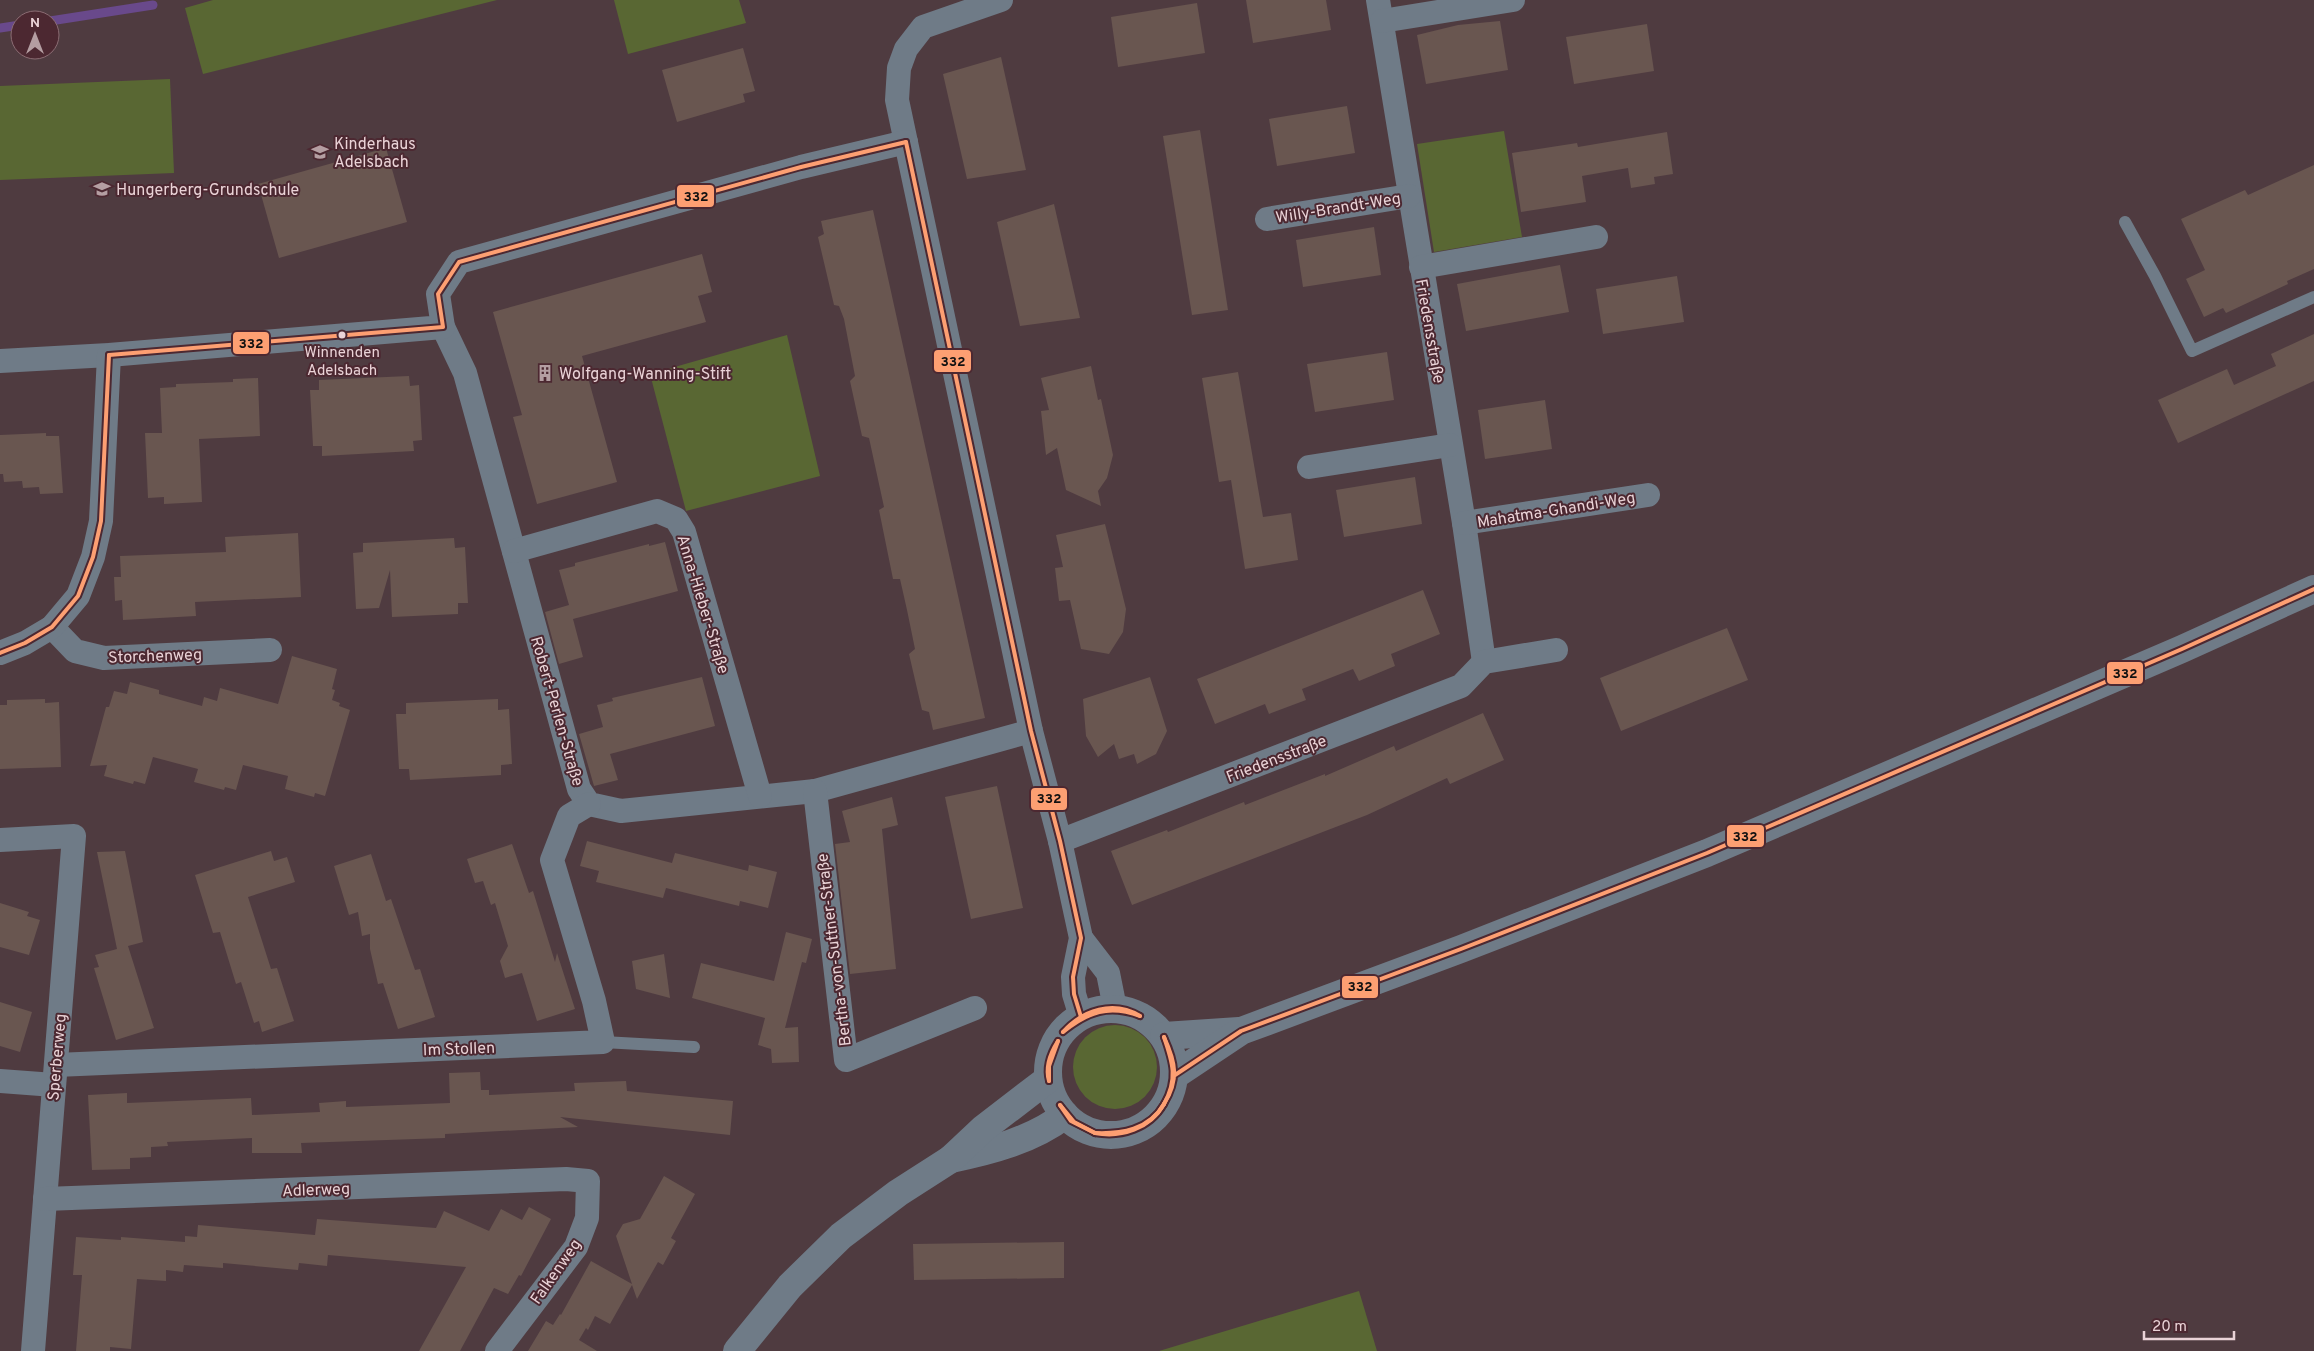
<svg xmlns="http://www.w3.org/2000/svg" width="2314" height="1351" viewBox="0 0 2314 1351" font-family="Overpass,sans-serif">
  <rect width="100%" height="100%" fill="#4f3b40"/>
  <g fill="#596733">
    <polygon points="213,0 497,0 203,74 185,8"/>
    <polygon points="614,0 739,0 746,23 628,54"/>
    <polygon points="170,79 174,173 0,180 0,86"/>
    <polygon points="1504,131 1522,237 1434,252 1417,144"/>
    <polygon points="787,335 820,476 686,511 650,374"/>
    <circle cx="1115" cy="1067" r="42"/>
    <polygon points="1359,1291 1377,1351 1159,1351"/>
  </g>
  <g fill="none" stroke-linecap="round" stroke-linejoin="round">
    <g stroke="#69498b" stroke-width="9">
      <polyline points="50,21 153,5"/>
      <polyline points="0,28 20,25"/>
    </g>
  </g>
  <g fill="#695650">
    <polygon points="1246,0 1326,0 1331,30 1253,43"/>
    <polygon points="1197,3 1205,53 1118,67 1111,17"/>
    <polygon points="1500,21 1508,70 1426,84 1417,35 1458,25"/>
    <polygon points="1647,24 1654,71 1574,84 1566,37"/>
    <polygon points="743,48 755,91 743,94 745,102 677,122 662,70"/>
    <polygon points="1001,57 1026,170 967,179 943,74"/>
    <polygon points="1347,106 1355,153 1277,166 1269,119"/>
    <polygon points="1200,130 1228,310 1192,315 1163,136"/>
    <polygon points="1667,132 1673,174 1654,177 1655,184 1631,188 1628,168 1582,176 1586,202 1521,212 1512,153 1577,143 1578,147"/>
    <polygon points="386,148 407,222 279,258 258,184"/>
    <polygon points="2314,165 2314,269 2287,281 2288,284 2226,313 2223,308 2204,317 2186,279 2205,270 2181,219 2245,190 2248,195"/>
    <polygon points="1054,204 1080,318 1020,326 997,222"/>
    <polygon points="873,210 985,718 933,730 929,712 922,710 909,654 915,649 907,610 900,579 893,579 879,510 884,507 869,438 862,436 850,381 855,376 844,319 839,306 834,305 818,237 824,234 821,221"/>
    <polygon points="1374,227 1381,275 1303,287 1296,240"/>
    <polygon points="702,254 712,292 698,296 706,322 582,356 617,482 537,504 513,417 522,415 493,312"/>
    <polygon points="1560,265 1569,312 1466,331 1457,284"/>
    <polygon points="1677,276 1684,322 1603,334 1596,289"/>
    <polygon points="2314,334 2314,381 2178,443 2158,400 2227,369 2234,385 2276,366 2271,354"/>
    <polygon points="1387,352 1394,400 1315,412 1307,364"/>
    <polygon points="1091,366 1098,400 1101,399 1113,455 1107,478 1098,491 1101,506 1066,490 1057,448 1046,455 1041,411 1049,410 1041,378"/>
    <polygon points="1238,372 1263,517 1291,513 1298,560 1245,569 1231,480 1219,482 1202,378"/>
    <polygon points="409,376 410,386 419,385 422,440 413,441 414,451 322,456 322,446 313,446 310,390 319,390 319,380"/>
    <polygon points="258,378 260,436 199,439 202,502 164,504 164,497 148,498 145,433 162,433 160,388 176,387 176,384 233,382 233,379"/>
    <polygon points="1545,400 1552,449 1485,459 1478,410"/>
    <polygon points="46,433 46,436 59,436 63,493 40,494 39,487 23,488 22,481 4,482 3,474 0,474 0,435"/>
    <polygon points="1415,477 1422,524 1344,537 1336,490"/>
    <polygon points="1105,524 1126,609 1123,632 1109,654 1081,649 1070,600 1059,601 1055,568 1063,567 1056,535"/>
    <polygon points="298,533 301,597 195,602 196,616 123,620 122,600 115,601 114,577 121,577 120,556 226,552 225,537"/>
    <polygon points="454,538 455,548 465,547 468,603 458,603 458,614 392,617 390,570 379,608 356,609 353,553 363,552 363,543"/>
    <polygon points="665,542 678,591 573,619 583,657 559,664 545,612 569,605 559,570 575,566 575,563 649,544 649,546"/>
    <polygon points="1423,590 1440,634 1391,654 1395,666 1359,681 1353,669 1302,689 1306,700 1269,714 1265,704 1215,724 1197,679"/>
    <polygon points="1727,628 1748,680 1621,731 1600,678"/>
    <polygon points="292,656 337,669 332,689 335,690 332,700 340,703 339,706 350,710 325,796 315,793 314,797 285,789 288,776 243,765 236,790 225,787 224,790 194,782 198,769 153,757 145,784 134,781 133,784 104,776 107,765 90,766 106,707 109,707 114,691 127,694 130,682 159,690 159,694 202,706 204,697 217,701 220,688 278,704"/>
    <polygon points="702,677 715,726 610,754 618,780 594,786 579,734 603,727 597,705 613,701 612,698"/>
    <polygon points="1150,677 1167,731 1156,754 1137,764 1134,754 1119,759 1114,744 1098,757 1086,736 1083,699"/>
    <polygon points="45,699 45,703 59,702 61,767 0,769 0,705 7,705 7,700"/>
    <polygon points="498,699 498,710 509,709 512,764 501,765 501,775 410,780 409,769 399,769 396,714 406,714 406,703"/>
    <polygon points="1483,713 1504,760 1450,784 1447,778 1367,815 1132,905 1111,851 1167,830 1168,832 1244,802 1245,805 1325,774 1325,776 1394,746 1396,751"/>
    <polygon points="997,786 1023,908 971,919 945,797"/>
    <polygon points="892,797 898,825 882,829 896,969 850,974 835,844 850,842 842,811"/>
    <polygon points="587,841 672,863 675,853 748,871 749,865 777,872 768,908 740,901 739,906 666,888 663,898 596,882 599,871 580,866"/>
    <polygon points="512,844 529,893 533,891 555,962 557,953 575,1009 537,1021 522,973 505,978 500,961 508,946 495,903 491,905 483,881 475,883 467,859"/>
    <polygon points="125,851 143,942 128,946 154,1028 116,1040 94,968 99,967 95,955 117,949 97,852"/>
    <polygon points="271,851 274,861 287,857 295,882 248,897 271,969 277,968 294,1021 262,1032 259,1021 254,1023 241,982 236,984 220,932 213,933 195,875"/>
    <polygon points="371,854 386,901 391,899 415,970 420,969 435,1017 398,1029 383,983 378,984 370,949 370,934 362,936 358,912 349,915 334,866"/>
    <polygon points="0,903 29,912 27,916 40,920 29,955 0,947"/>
    <polygon points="786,932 812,939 806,963 802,962 785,1028 798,1027 799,1062 772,1063 771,1049 758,1045 765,1018 692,998 701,963 774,981"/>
    <polygon points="664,954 670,998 636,989 632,961"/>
    <polygon points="0,1002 32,1012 20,1052 0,1046"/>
    <polygon points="480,1072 481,1090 489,1090 489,1095 575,1091 574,1083 626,1081 627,1091 733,1101 730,1135 560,1117 578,1127 445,1134 445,1138 301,1143 302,1153 252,1153 252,1138 167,1142 168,1146 151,1147 151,1157 130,1158 130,1169 92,1170 88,1095 127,1093 127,1103 251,1098 252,1115 320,1112 319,1103 346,1101 346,1107 450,1103 449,1073"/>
    <polygon points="664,1176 695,1194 671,1238 676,1241 663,1265 658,1262 637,1299 632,1285 610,1324 595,1316 588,1330 586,1328 579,1340 597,1351 528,1351 546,1321 553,1325 560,1314 561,1315 591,1261 632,1284 616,1236 623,1224 640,1219"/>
    <polygon points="529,1207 551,1219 521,1276 519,1275 508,1294 494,1288 460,1351 419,1351 466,1267 328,1255 327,1266 299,1263 298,1270 223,1263 223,1268 184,1265 183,1272 166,1270 166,1281 137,1279 131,1349 110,1347 110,1351 76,1351 82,1275 73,1275 76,1237 121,1240 121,1237 185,1242 185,1236 197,1237 198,1225 315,1235 317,1219 436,1228 444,1211 489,1231 501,1209 522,1220"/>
    <polygon points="1064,1242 1064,1278 914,1280 913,1244"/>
  </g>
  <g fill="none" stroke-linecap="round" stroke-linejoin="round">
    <g stroke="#6f7b87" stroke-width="12">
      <polyline points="2125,222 2155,276 2192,351 2314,297"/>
      <polyline points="603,1042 694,1047"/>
    </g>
    <g stroke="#6f7b87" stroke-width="24">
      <polyline points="1001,0 923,27 906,49 899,68 897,100 1031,731 1060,841 1081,938 1073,977 1074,994 1081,1017"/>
      <polyline points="1378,0 1464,523 1484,662"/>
      <polyline points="1382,21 1513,0"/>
      <polyline points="1267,219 1409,196"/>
      <polyline points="1421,267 1596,237"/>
      <polyline points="443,327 465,373 579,789 589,804 621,811 815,791 1031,731"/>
      <polyline points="0,361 109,355 443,327 438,294 459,262 801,167 906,142"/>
      <polyline points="1309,467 1450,445"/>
      <polyline points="1464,523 1648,495"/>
      <polyline points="514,551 657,511 676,519 684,532 760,796"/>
      <polyline points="52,627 75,651 104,658 270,650"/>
      <polyline points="0,653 25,643 52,627 78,596 93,557 101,521 109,355"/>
      <polyline points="815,791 846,1060 975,1008"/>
      <polyline points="0,840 74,836 33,1351"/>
      <polyline points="1060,841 1461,686 1484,662 1556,650"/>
      <polyline points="1081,938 1108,973 1115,1008"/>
      <polyline points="56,1065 603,1042 594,1001 552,860 569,816 589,804"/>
      <polyline points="0,1081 54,1085"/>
      <polyline points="45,1199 566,1179 588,1181 587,1218 576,1247 497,1351"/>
    </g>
    <g stroke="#6f7b87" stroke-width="28">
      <circle cx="1111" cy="1072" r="63"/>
      <polyline points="1164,1036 1239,1031"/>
      <polyline points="1175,1075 1241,1031 1461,949 1707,853 2182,649 2314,589"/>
      <path d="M951,1159C990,1151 1033,1140 1065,1115"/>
      <polyline points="737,1351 790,1286 841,1236 898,1193 951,1159 984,1128 1048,1079"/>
    </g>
    <g stroke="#4c2831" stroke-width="8">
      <g id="bus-1">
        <polyline points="906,142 1031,731 1060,841 1081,938 1073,977 1074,994 1081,1017"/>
        <polyline points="109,355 443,327 438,294 459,262 801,167 906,142"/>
        <polyline points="0,653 25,643 52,627 78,596 93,557 101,521 109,355"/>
        <path d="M1063,1032C1083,1010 1113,1000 1140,1016"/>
        <path d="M1063,1032C1088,1012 1109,1004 1140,1016"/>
        <polyline points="1175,1075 1241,1031 1461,949 1707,853 2182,649 2314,589"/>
        <path d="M1049,1081C1045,1067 1051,1052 1058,1041"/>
        <polyline points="1049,1081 1049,1066 1058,1041"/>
        <path d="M1164,1104C1178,1079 1173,1063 1164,1037"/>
        <path d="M1164,1104C1179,1080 1176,1063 1164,1037"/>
        <polyline points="1060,1105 1074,1122 1095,1133"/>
        <polyline points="1060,1105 1071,1121 1095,1133"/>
        <path d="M1095,1133C1121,1134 1149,1130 1164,1104"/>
        <path d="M1095,1133C1121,1138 1150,1129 1164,1104"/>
      </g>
    </g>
    <use href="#bus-1" stroke="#fd9f72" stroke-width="4"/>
  </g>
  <defs>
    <g id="school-bare" transform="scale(1.35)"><path d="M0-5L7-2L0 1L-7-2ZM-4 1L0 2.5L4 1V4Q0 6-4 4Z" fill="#b49ea2" stroke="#4c2831" stroke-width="2.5" paint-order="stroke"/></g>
    <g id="building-bare" transform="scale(1.35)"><path d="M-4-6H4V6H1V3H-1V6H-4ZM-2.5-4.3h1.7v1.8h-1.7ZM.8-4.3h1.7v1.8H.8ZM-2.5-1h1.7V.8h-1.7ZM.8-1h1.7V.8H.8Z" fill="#b49ea2" stroke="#4c2831" stroke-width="2.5" paint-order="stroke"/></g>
  </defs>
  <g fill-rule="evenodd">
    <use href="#school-bare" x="320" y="152"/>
    <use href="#school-bare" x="102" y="189"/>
    <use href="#building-bare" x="545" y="373"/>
  </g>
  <circle fill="#ead3d7" stroke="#4c2831" stroke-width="2" cx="342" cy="335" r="4.5"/>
  <g text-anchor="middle" stroke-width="4" stroke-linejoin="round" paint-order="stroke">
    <g font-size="15" fill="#ead3d7" stroke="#4c2831">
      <text x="342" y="357">Winnenden<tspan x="342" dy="18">Adelsbach</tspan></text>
    </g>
    <g font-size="16" fill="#ead3d7" stroke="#4c2831" text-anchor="start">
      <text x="334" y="149">Kinderhaus<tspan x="334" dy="18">Adelsbach</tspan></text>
      <text x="116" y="195">Hungerberg-Grundschule</text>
      <text x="559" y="379">Wolfgang-Wanning-Stift</text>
    </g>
    <g font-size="16" fill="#ead3d7" stroke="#4c2831">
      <text transform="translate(1338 207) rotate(-9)" y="6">Willy-Brandt-Weg</text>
      <text transform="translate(1431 331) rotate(80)" y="6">Friedensstraße</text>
      <text transform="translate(1556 509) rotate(-9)" y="6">Mahatma-Ghandi-Weg</text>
      <text transform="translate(704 604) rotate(73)" y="6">Anna-Hieber-Straße</text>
      <text transform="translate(155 655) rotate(-2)" y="6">Storchenweg</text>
      <text transform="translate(558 711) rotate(74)" y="6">Robert-Perlen-Straße</text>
      <text transform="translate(1276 758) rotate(-21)" y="6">Friedensstraße</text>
      <text transform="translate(833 950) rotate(-97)" y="6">Bertha-von-Suttner-Straße</text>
      <text transform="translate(459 1048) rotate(-2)" y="6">Im Stollen</text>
      <text transform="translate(56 1057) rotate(-85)" y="6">Sperberweg</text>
      <text transform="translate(316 1189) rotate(-2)" y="6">Adlerweg</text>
      <text transform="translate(555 1271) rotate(-55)" y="6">Falkenweg</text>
    </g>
  </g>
  <g stroke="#4c2831" stroke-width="2">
    <rect x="676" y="184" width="39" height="24" rx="5" fill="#fd9f72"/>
    <rect x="232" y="331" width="38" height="24" rx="5" fill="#fd9f72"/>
    <rect x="933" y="349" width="39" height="24" rx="5" fill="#fd9f72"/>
    <rect x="2106" y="661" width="38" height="24" rx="5" fill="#fd9f72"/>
    <rect x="1030" y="787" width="38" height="24" rx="5" fill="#fd9f72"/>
    <rect x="1726" y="824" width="39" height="24" rx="5" fill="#fd9f72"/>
    <rect x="1341" y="975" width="38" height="24" rx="5" fill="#fd9f72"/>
  </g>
  <g font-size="14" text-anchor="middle" font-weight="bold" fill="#111">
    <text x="696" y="201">332</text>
    <text x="251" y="348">332</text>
    <text x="953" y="366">332</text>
    <text x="2125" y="678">332</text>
    <text x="1049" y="803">332</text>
    <text x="1745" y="841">332</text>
    <text x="1360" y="991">332</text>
  </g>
  <g transform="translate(35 35)"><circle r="24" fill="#4c2831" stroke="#8b6c73"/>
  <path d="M0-4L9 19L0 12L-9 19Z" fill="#b49ea2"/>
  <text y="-8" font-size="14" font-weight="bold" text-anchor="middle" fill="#ead3d7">N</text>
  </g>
  <path d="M2144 1331v8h90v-8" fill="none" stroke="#ead3d7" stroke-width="2.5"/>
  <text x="2152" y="1331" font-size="15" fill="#ead3d7" stroke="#4c2831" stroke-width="4" paint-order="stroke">20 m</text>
</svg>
